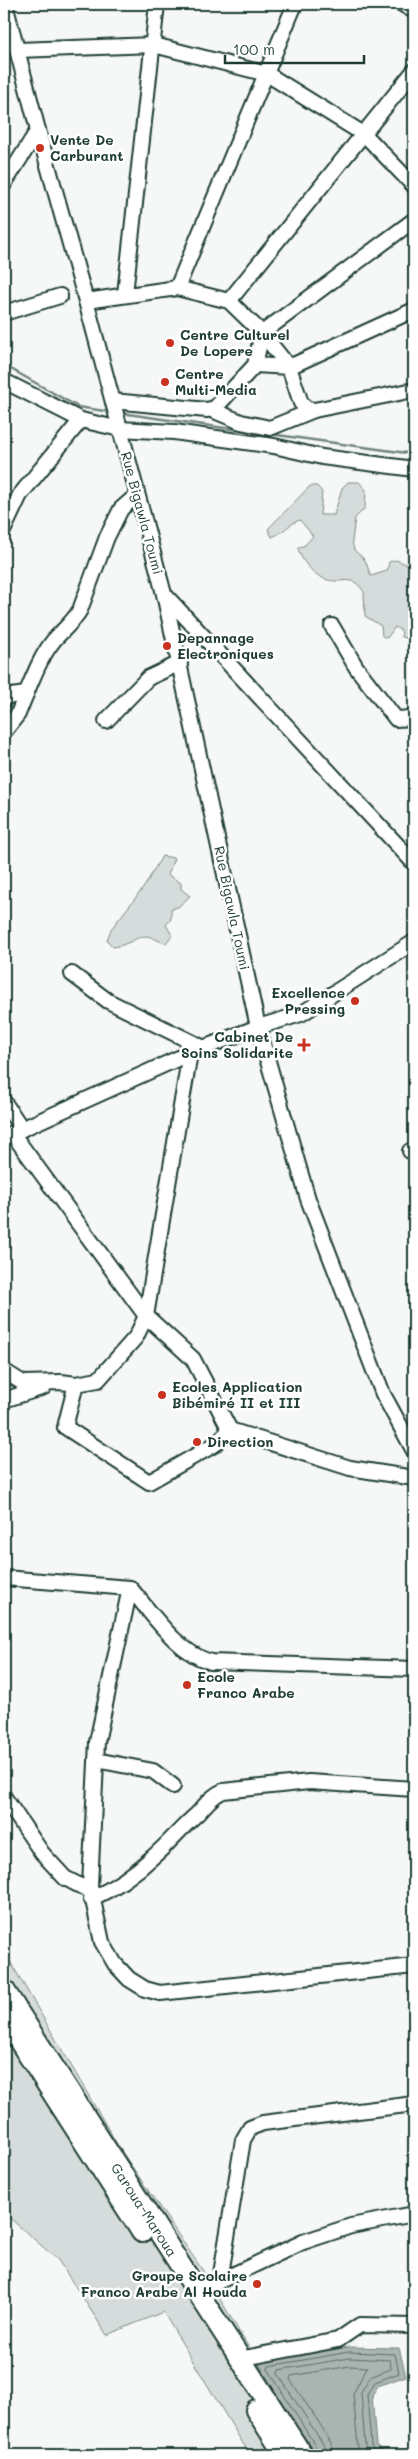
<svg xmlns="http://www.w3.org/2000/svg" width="418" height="2459" viewBox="0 0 418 2459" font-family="Mali,sans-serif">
  <rect width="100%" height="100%" fill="#f6f7f7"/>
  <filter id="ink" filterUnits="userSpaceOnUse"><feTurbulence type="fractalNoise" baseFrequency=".02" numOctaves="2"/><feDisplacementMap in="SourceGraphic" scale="10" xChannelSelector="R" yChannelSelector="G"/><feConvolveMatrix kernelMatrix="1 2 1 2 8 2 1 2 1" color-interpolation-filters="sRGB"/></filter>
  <g filter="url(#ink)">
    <g fill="#d6dcdb" stroke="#7a8c88">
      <path d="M348,482H359L366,490L365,508L355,518L352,541L354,550L365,560L371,576L387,571L389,562L396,560L414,567V634L406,638L401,637L402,631L395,627L387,638L382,636L381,626L365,616L364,592C362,589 359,585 356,583C350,579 344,581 337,581C319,582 302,564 298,548L305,545L313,536L300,520C289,523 285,532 272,537L268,529L310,486H317L322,492L320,515H334L342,488Z"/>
      <path d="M162,856L174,858L168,875L181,883V889L190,896L178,907L171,909V919L166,925L172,935L166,943C159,942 153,937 147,936C139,935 127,946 113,947L107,940L111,929L144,887Z"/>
      <polygon points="4,1951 120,2149 205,2274 289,2415 317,2455 250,2455 163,2312 107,2335 58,2260 4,2213"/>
    </g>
    <polygon fill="#aab5b1" stroke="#72857f" points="349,2347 399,2348 406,2376 378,2386 372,2395 376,2445 387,2455 317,2455 289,2415 258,2362"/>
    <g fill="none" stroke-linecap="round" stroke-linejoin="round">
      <g stroke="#576d66" stroke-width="1">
        <polyline points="321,2455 268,2369 269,2366 349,2352 395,2354 399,2373 375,2382 367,2394 371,2446 379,2455"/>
        <polyline points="327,2455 325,2447 278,2374 279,2370 349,2358 390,2360 391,2369 370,2377 361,2392 365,2446 370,2455"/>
        <path d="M335,2455C334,2440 299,2395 290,2379L291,2376L350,2366L367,2367L353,2394L358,2447L361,2455"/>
      </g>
      <g stroke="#72857f" stroke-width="2.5">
        <polyline points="4,365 78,407 111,412"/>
        <polyline points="121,413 259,433"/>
        <polyline points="270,434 414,454"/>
      </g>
      <g stroke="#1f3d34" stroke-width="18">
        <g id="minor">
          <polyline points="5,4 38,130 86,301 164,594 258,1027 308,1199 383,1394 414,1451"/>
          <polyline points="402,4 414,11"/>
          <polyline points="18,50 154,45 267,74 365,135 414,186"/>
          <polyline points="4,184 38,130"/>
          <polyline points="177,288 295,4"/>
          <polyline points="125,294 157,4"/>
          <polyline points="86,301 177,288 229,301 262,333 289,367 301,403 307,409 314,410 414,390"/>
          <polyline points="229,301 414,71"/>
          <polyline points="4,313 60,296"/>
          <polyline points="255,365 289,367 414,310"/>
          <polyline points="4,381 81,420"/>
          <polyline points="113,401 207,410 215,408 255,365 262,333 414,220"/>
          <polyline points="212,410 241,422 270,428 314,410"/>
          <polyline points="4,529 20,495 81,420 120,429 174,432 274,446 322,457 414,469"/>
          <polyline points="164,594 414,863"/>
          <polyline points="332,626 356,667 396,719 414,718"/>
          <path d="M4,697L26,694C34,675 41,656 54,640C63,630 73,622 80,610L107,537L121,509L137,495"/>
          <polyline points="106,721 148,678 180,663"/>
          <polyline points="4,732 18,714 26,694"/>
          <polyline points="72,974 108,1001 204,1048"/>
          <polyline points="4,1102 22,1129"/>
          <polyline points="12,1133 146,1316 193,1359 230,1430 350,1468 414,1478"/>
          <polyline points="4,1137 190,1053 258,1027 301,1014 414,942"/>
          <polyline points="410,1151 414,1153"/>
          <polyline points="4,1371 23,1383 61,1382 76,1384 98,1380 136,1337 146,1316 190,1053"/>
          <polyline points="76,1384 65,1427 149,1482 214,1445 230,1430"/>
          <polyline points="4,1400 44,1387"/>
          <path d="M4,1578L130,1588C152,1613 177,1653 211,1662L414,1669"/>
          <polyline points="130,1588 97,1742 90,1886 102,1942 115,1964 129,1979 145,1989 160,1993 414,1966"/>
          <polyline points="96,1760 153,1771 173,1786"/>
          <polyline points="4,1797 42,1853 65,1878 90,1891"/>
          <path d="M91,1899C115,1888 136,1873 155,1855C169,1843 182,1827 197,1814C205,1806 211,1796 223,1791L309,1782L414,1789"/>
          <polyline points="220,2280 243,2140 250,2128 263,2123 414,2104"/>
          <polyline points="196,2292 303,2242 351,2226 414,2214"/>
          <polyline points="239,2359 338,2340 360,2325 414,2326"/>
        </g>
      </g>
      <g stroke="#1f3d34" stroke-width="24">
        <g id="highway">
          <polyline points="4,1990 302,2455"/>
          <polyline points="4,2017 142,2232"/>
          <polyline points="256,2410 285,2455"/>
        </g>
      </g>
      <use href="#minor" stroke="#fff" stroke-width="14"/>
      <use href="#highway" stroke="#fff" stroke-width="20"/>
    </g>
  </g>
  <g fill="#c8321e" stroke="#fff" stroke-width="2">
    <circle cx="40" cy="148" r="5"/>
    <circle cx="170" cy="343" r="5"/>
    <circle cx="165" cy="382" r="5"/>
    <circle cx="167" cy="646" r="5"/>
    <circle cx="355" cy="1001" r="5"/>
    <path d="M301.5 1037.5h5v5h5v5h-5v5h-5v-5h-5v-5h5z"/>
    <circle cx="162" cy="1395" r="5"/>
    <circle cx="197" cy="1442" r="5"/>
    <circle cx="187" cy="1685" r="5"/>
    <circle cx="257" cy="2284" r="5"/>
  </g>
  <g text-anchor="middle" stroke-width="5" stroke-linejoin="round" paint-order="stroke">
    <g font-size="14" font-weight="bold" fill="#1f3d34" stroke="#fff" text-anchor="start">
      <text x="50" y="145">Vente De<tspan x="50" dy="16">Carburant</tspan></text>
      <text x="180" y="340">Centre Culturel<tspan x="180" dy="16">De Lopere</tspan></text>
      <text x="175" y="379">Centre<tspan x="175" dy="16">Multi-Media</tspan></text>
      <text x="177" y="643">Depannage<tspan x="177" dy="16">Electroniques</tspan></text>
      <text x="345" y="998" text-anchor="end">Excellence<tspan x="345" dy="16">Pressing</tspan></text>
      <text x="293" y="1042" text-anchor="end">Cabinet De<tspan x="293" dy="16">Soins Solidarite</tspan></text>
      <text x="172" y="1392">Ecoles Application<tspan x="172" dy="16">Bibémiré II et III</tspan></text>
      <text x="207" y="1447">Direction</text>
      <text x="197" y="1682">Ecole<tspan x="197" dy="16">Franco Arabe</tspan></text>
      <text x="247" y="2281" text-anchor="end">Groupe Scolaire<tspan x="247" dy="16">Franco Arabe Al Houda</tspan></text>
    </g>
    <g font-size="14" fill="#1f3d34" stroke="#fff">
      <text transform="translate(142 513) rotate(75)" y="5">Rue Bigawla Toumi</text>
      <text transform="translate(232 908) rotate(78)" y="5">Rue Bigawla Toumi</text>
      <text transform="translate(144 2210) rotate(57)" y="5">Garoua-Maroua</text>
    </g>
  </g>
  <rect width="418" height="2459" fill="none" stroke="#fff" stroke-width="20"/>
  <rect x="10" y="10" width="398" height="2439" fill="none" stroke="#1f3d34" stroke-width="2" filter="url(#ink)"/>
  <path d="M225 55v8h139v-8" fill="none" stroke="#1f3d34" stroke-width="2.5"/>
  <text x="233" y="55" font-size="15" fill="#1f3d34" stroke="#ffffff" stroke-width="4" paint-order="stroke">100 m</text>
</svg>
